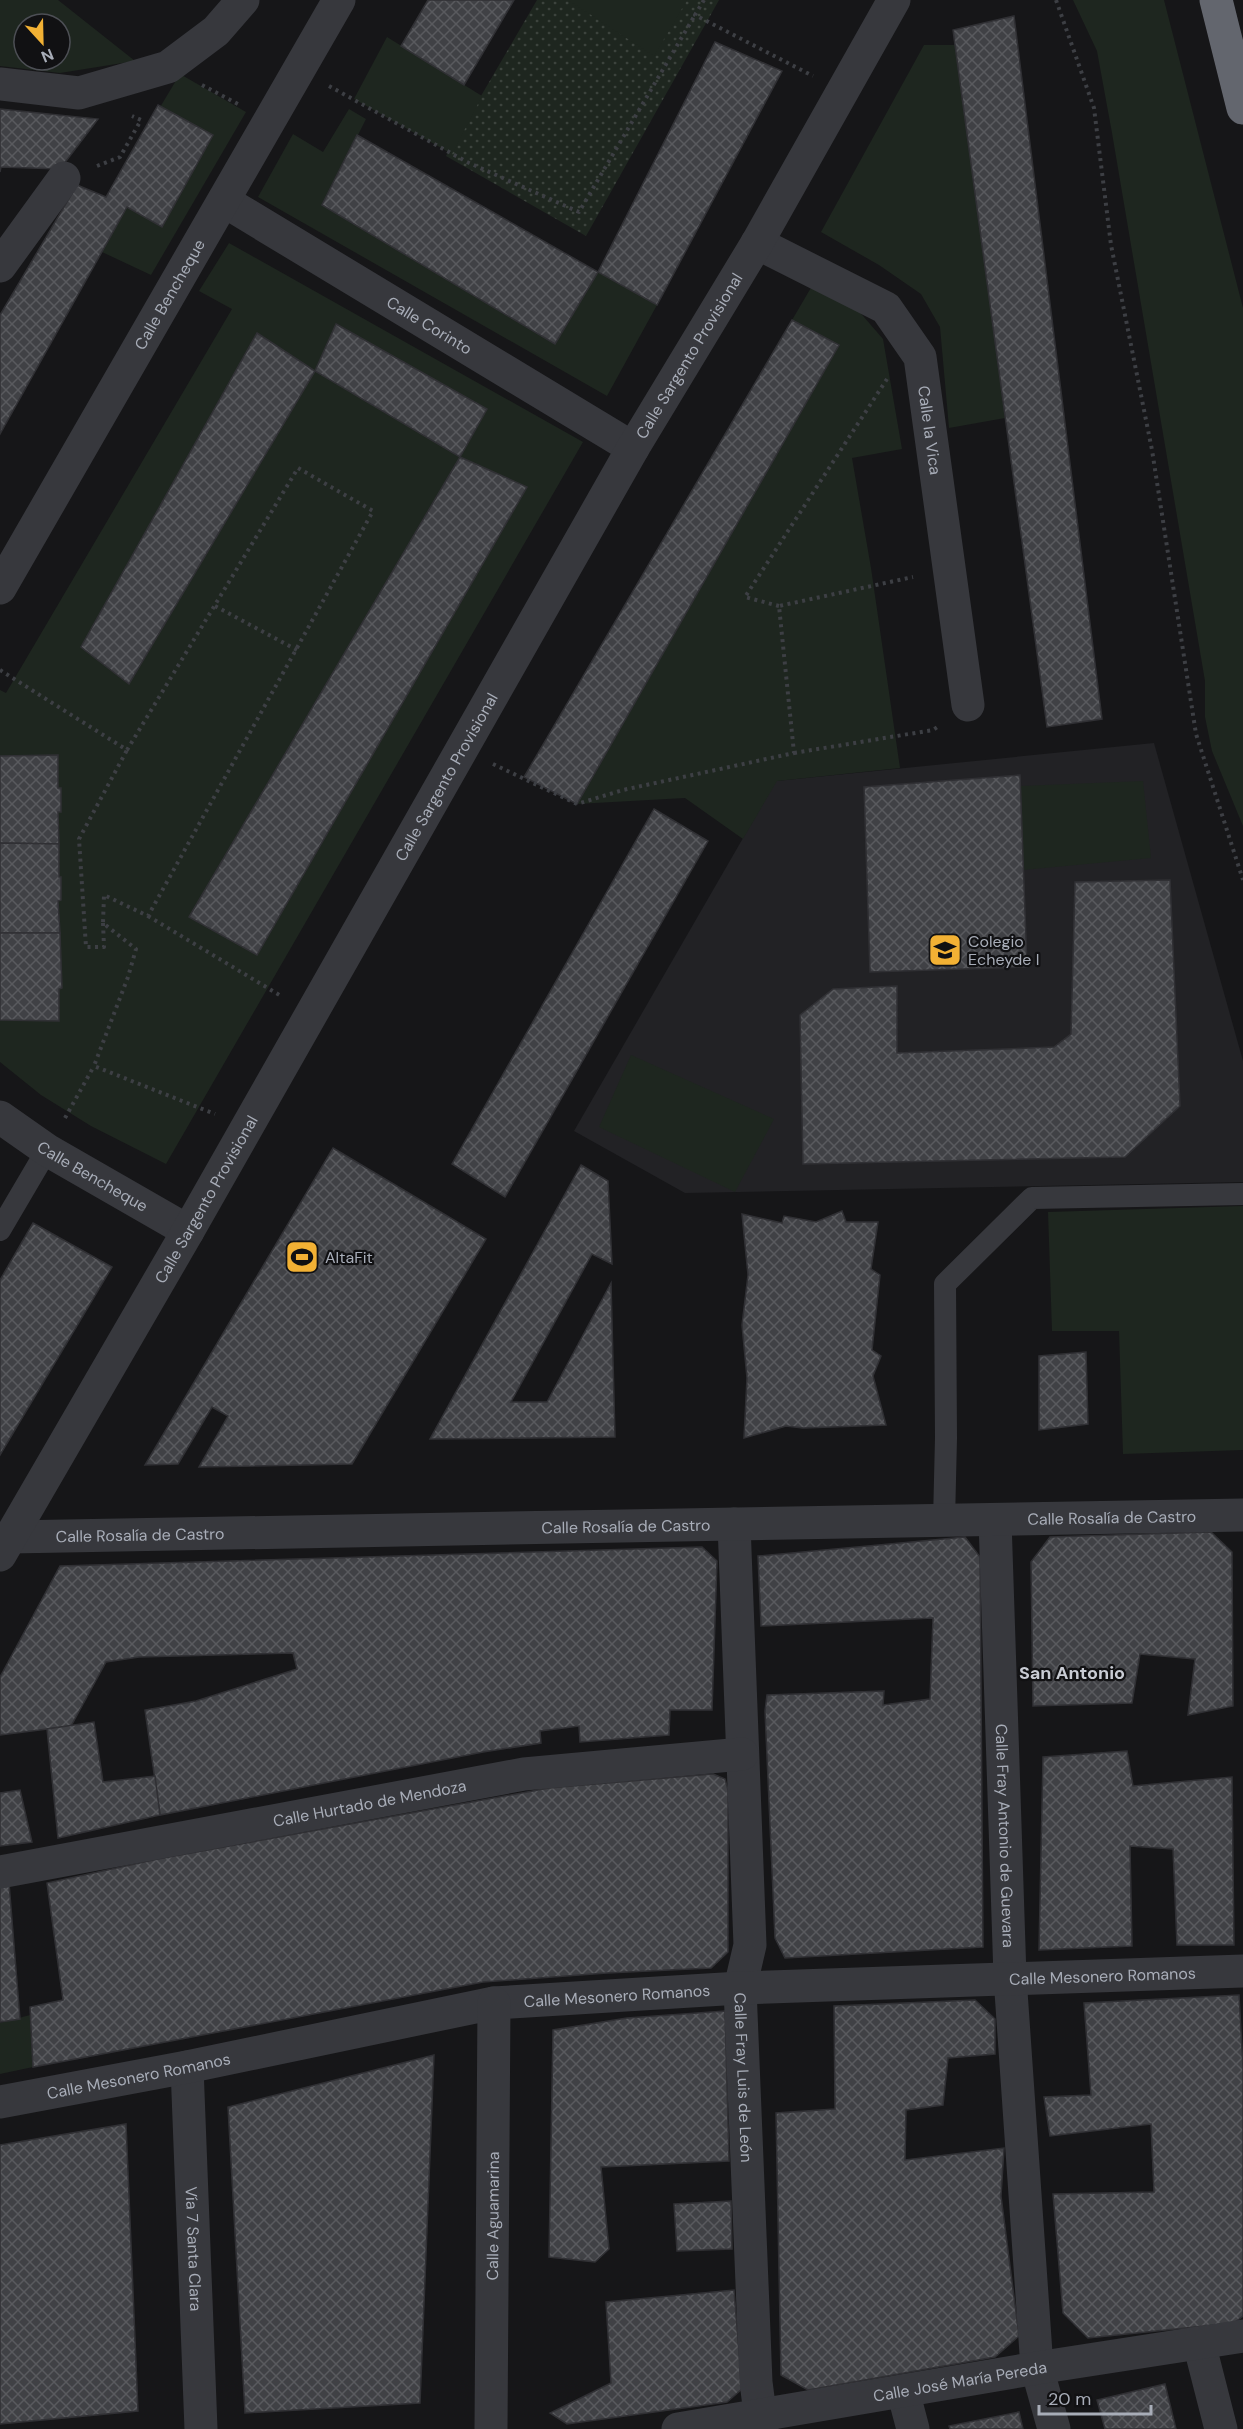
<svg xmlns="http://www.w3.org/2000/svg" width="1243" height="2429" viewBox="0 0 1243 2429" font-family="'DM Sans',sans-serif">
  <defs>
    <pattern id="park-dots" width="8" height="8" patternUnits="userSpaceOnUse" patternTransform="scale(1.5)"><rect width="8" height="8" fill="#1e261f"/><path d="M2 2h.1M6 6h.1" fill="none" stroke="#3c433d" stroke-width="1.8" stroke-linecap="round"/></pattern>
    <pattern id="building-cross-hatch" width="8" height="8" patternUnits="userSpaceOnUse" patternTransform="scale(1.5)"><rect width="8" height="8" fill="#404145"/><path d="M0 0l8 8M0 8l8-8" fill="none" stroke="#595a5e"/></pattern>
  </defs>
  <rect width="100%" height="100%" fill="#161618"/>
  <polygon fill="#222225" points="1154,743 1243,1061 1243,1182 685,1193 574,1131 776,781"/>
  <polygon fill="url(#park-dots)" points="537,0 719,0 586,236 446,156"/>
  <g fill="#1e261f" fill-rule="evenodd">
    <path d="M0,0H58L135,61L60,73L0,66ZM24,24H60V60H24Z"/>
    <polygon points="568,0 687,0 654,56"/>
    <polygon points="1073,0 1164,0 1243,308 1243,826 1212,751 1205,717 1205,681 1112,133 1097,51"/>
    <polygon points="387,37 482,96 452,154 354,99"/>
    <polygon points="924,45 956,45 1005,418 949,428 940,327 921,294 879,265 821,232"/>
    <polygon points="180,74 246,112 151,275 102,252 106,197"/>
    <polygon points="349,109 366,119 323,205 555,344 598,272 657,305 607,396 258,197 293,134 323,152"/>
    <polygon points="229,243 583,442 166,1164 91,1126 41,1095 0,1062 0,690 6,693 232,309 199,291"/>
    <polygon points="812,286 857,309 883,339 902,449 852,458 871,568 900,768 777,781 743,839 685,798 577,804 524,777"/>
    <polygon points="1143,781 1151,858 1023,870 1021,786"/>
    <polygon points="631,1055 774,1119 735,1192 599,1127"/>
    <polygon points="1243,1206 1243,1450 1123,1454 1119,1331 1052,1331 1048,1212"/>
    <polygon points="30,2015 33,2067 0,2074 0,2023"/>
  </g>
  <g fill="url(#building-cross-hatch)" stroke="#303034" stroke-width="1.5">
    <polygon points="428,0 514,0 464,85 401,46"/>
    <polygon points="1014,16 1102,719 1047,727 953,30"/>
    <polygon points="715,42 782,71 657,305 598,272"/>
    <polygon points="158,105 213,135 162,227 127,207 0,434 0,315 77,185 106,197"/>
    <polygon points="0,109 98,119 60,169 1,167 0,172"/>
    <polygon points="357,135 598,272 555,344 322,205"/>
    <polygon points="792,320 839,345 577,804 524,777"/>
    <polygon points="336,324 487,409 460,457 315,371"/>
    <polygon points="257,333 315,371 129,684 81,647"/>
    <polygon points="460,457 527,487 257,955 189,917"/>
    <polygon points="58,755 58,788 61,788 61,812 58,812 59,844 0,843 0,756"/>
    <polygon points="1020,775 1027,967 870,972 864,787"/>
    <polygon points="654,809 708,841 505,1197 452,1164"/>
    <polygon points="0,843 59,844 59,877 61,877 61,900 58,901 60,933 0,933"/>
    <polygon points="1170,880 1180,1106 1125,1157 803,1164 800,1015 833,989 897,986 897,1053 1054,1047 1071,1034 1075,882"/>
    <polygon points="0,933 60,933 62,988 59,989 59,1021 0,1020"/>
    <polygon points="333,1148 486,1239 352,1464 199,1467 228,1416 212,1407 178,1464 145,1465"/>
    <polygon points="581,1165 608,1181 612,1264 592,1254 511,1402 547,1402 611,1283 615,1437 430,1439"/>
    <polygon points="842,1211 846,1222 878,1222 871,1269 880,1275 872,1350 881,1356 873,1376 886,1425 803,1428 786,1426 744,1438 747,1378 742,1325 748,1275 742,1214 782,1223 784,1216 816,1222"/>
    <polygon points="33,1223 112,1267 0,1455 0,1280"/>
    <polygon points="1086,1352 1088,1424 1039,1430 1039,1356"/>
    <polygon points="1211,1532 1232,1552 1233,1706 1188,1715 1195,1659 1140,1654 1132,1703 1033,1706 1031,1562 1050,1537"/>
    <polygon points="965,1537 980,1557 983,1947 785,1958 775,1938 765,1711 767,1695 884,1691 883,1705 930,1699 933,1618 761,1626 758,1556"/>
    <polygon points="702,1547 717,1561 712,1710 670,1710 669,1735 580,1742 579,1726 540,1731 541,1743 483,1752 160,1815 145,1710 196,1701 297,1669 293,1653 139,1657 106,1662 71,1726 0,1735 0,1677 60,1566"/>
    <polygon points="94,1722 103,1782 155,1776 160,1815 58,1838 47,1729"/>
    <polygon points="1127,1751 1133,1786 1232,1777 1234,1945 1177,1945 1173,1849 1130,1846 1132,1946 1039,1950 1043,1757"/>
    <polygon points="713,1774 725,1779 728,1790 728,1952 711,1968 607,1973 483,1982 33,2067 30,2007 63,2000 47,1883 158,1859 549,1788"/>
    <polygon points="20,1790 32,1842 0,1846 0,1793"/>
    <polygon points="9,1883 20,2019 0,2022 0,1886"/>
    <polygon points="1239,1995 1243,2067 1243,2316 1234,2323 1088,2338 1063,2313 1053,2194 1154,2192 1151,2124 1050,2136 1044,2097 1091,2095 1084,2003"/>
    <polygon points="975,2000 995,2019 995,2054 948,2058 943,2105 906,2110 905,2160 1004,2148 1001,2196 1019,2336 995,2357 808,2390 781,2375 776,2113 835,2109 834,2006"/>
    <polygon points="725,2011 729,2161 601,2167 609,2249 595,2262 549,2257 553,2030 627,2018"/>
    <polygon points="434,2055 420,2403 245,2413 228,2107"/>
    <polygon points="126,2124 138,2411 0,2424 0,2145"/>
    <polygon points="731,2201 732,2249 677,2251 674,2204"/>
    <polygon points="734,2290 742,2389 727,2402 567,2424 550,2413 611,2383 606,2302"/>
    <polygon points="1165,2384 1176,2429 1105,2429 1097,2400"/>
    <polygon points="1019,2412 1023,2429 950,2429 949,2426"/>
  </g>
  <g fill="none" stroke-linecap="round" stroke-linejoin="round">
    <g stroke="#3d3f44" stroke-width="4" stroke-dasharray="3 4.5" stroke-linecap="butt">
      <polyline points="704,0 695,15 813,76"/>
      <polyline points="1056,0 1094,108 1111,245 1152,450 1196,734 1243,880"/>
      <polyline points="202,85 238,104"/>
      <polyline points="329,86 467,162 579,212 695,15"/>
      <polyline points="97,166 120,157 141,120 132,116"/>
      <polyline points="215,606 297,650"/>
      <polyline points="779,606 745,597 887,379"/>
      <polyline points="0,670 127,750 298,468 373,511 148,916 104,895 103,923 136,949 128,977 94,1066 215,1114"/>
      <polyline points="794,753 933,730 939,726"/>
      <polyline points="493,764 577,804 623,790 794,753 779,606 913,577"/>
      <polyline points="148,916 281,996"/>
      <polyline points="103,923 104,947 86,947 79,839 127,750"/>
      <polyline points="65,1118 94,1066"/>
    </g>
    <g stroke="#37383d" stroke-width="22">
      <polyline points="0,1230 47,1150"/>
      <polyline points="944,1521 946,1438 945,1284 1032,1198 1243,1194"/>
    </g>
    <g stroke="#37383d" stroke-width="33">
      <polyline points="0,84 79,93 168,67 216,31 243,0"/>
      <path id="s1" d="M224,201L633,448"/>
      <path id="s2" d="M757,243L886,308L920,357L968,705"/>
      <polyline points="0,266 64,178"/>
      <path id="s3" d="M0,588L339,0"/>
      <path id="s4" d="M0,1117L47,1150L188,1231"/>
      <path id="s5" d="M995,1520L1010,1977L1037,2368L1054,2429"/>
      <path id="s6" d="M734,1524L750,1945L740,1988L756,2382L762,2429"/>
      <path id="s7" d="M10,1537L1243,1515"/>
      <path id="s8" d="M0,1555L188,1231L633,448L757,243L894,0"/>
      <path id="s9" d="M0,1872L524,1774L742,1754"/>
      <path id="s10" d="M187,2067L201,2429"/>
      <path id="s11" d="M0,2102L187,2067L494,2003L740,1988L1243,1971"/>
      <polyline points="1199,2343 1221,2429"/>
      <polyline points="903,2391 913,2429"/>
      <path id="s12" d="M491,2429L494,2003"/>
      <path id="s13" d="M678,2429L1037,2368L1243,2336"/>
    </g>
    <polyline stroke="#63666e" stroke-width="33" points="1216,0 1243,108"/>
  </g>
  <defs>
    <g id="school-square" transform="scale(1.725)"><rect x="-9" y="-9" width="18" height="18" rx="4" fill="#f2b134" stroke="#111113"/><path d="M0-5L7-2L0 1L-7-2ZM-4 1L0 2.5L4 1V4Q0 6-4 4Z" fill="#111"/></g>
    <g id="stadium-square" transform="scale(1.725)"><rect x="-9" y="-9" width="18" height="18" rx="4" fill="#f2b134" stroke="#111113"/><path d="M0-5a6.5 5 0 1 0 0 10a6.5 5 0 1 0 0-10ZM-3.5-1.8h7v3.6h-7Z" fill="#111"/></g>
  </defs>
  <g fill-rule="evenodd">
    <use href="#school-square" x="945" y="950"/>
    <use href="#stadium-square" x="302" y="1257"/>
  </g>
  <g text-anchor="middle" stroke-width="4.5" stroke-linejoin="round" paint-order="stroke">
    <g font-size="16" fill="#a8adb8" stroke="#111113">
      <text dy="6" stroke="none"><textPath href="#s3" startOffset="339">Calle Bencheque</textPath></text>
      <text dy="6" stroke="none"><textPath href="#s1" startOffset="240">Calle Corinto</textPath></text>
      <text dy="6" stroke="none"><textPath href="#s8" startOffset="1383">Calle Sargento Provisional</textPath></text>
      <text dy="6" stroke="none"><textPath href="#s2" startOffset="278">Calle la Vica</textPath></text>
      <text dy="6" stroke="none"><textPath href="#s8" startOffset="897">Calle Sargento Provisional</textPath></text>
      <text dy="6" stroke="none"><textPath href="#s4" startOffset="110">Calle Bencheque</textPath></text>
      <text dy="6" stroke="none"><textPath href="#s8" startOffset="411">Calle Sargento Provisional</textPath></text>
      <text dy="6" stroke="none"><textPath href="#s7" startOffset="1102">Calle Rosalía de Castro</textPath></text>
      <text dy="6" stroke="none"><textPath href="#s7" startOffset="616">Calle Rosalía de Castro</textPath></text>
      <text dy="6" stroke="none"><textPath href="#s7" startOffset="130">Calle Rosalía de Castro</textPath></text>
      <text dy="6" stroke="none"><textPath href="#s9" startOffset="376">Calle Hurtado de Mendoza</textPath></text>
      <text dy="6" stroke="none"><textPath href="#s5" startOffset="316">Calle Fray Antonio de Guevara</textPath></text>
      <text dy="6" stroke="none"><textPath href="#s11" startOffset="1113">Calle Mesonero Romanos</textPath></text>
      <text dy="6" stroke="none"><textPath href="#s11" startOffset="627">Calle Mesonero Romanos</textPath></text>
      <text dy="6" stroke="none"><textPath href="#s11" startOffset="141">Calle Mesonero Romanos</textPath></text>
      <text dy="6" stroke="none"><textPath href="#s6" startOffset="555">Calle Fray Luis de León</textPath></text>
      <text dy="6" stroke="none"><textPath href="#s12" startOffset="213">Calle Aguamarina</textPath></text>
      <text dy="6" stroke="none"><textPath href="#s10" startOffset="182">Vía 7 Santa Clara</textPath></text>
      <text dy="6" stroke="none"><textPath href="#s13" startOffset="286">Calle José María Pereda</textPath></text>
    </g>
    <g font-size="16" fill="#a8adb8" stroke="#111113" text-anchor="start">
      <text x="968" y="947">Colegio<tspan x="968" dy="18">Echeyde I</tspan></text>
      <text x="325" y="1263">AltaFit</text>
    </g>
    <g font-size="18" font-weight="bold" fill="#c9ccd4" stroke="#111113">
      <text x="1072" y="1679">San Antonio</text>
    </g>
  </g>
  <g transform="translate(42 42) rotate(158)"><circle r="28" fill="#111113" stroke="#4d4f55" stroke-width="1.5"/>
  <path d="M0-4.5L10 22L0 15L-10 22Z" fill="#f2b134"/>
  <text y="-9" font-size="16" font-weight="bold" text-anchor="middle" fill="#a8adb8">N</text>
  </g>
  <path d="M1039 2405v9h112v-9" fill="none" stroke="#a8adb8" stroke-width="3"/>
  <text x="1048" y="2405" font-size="18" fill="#a8adb8" stroke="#111113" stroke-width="4.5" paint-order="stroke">20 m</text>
</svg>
